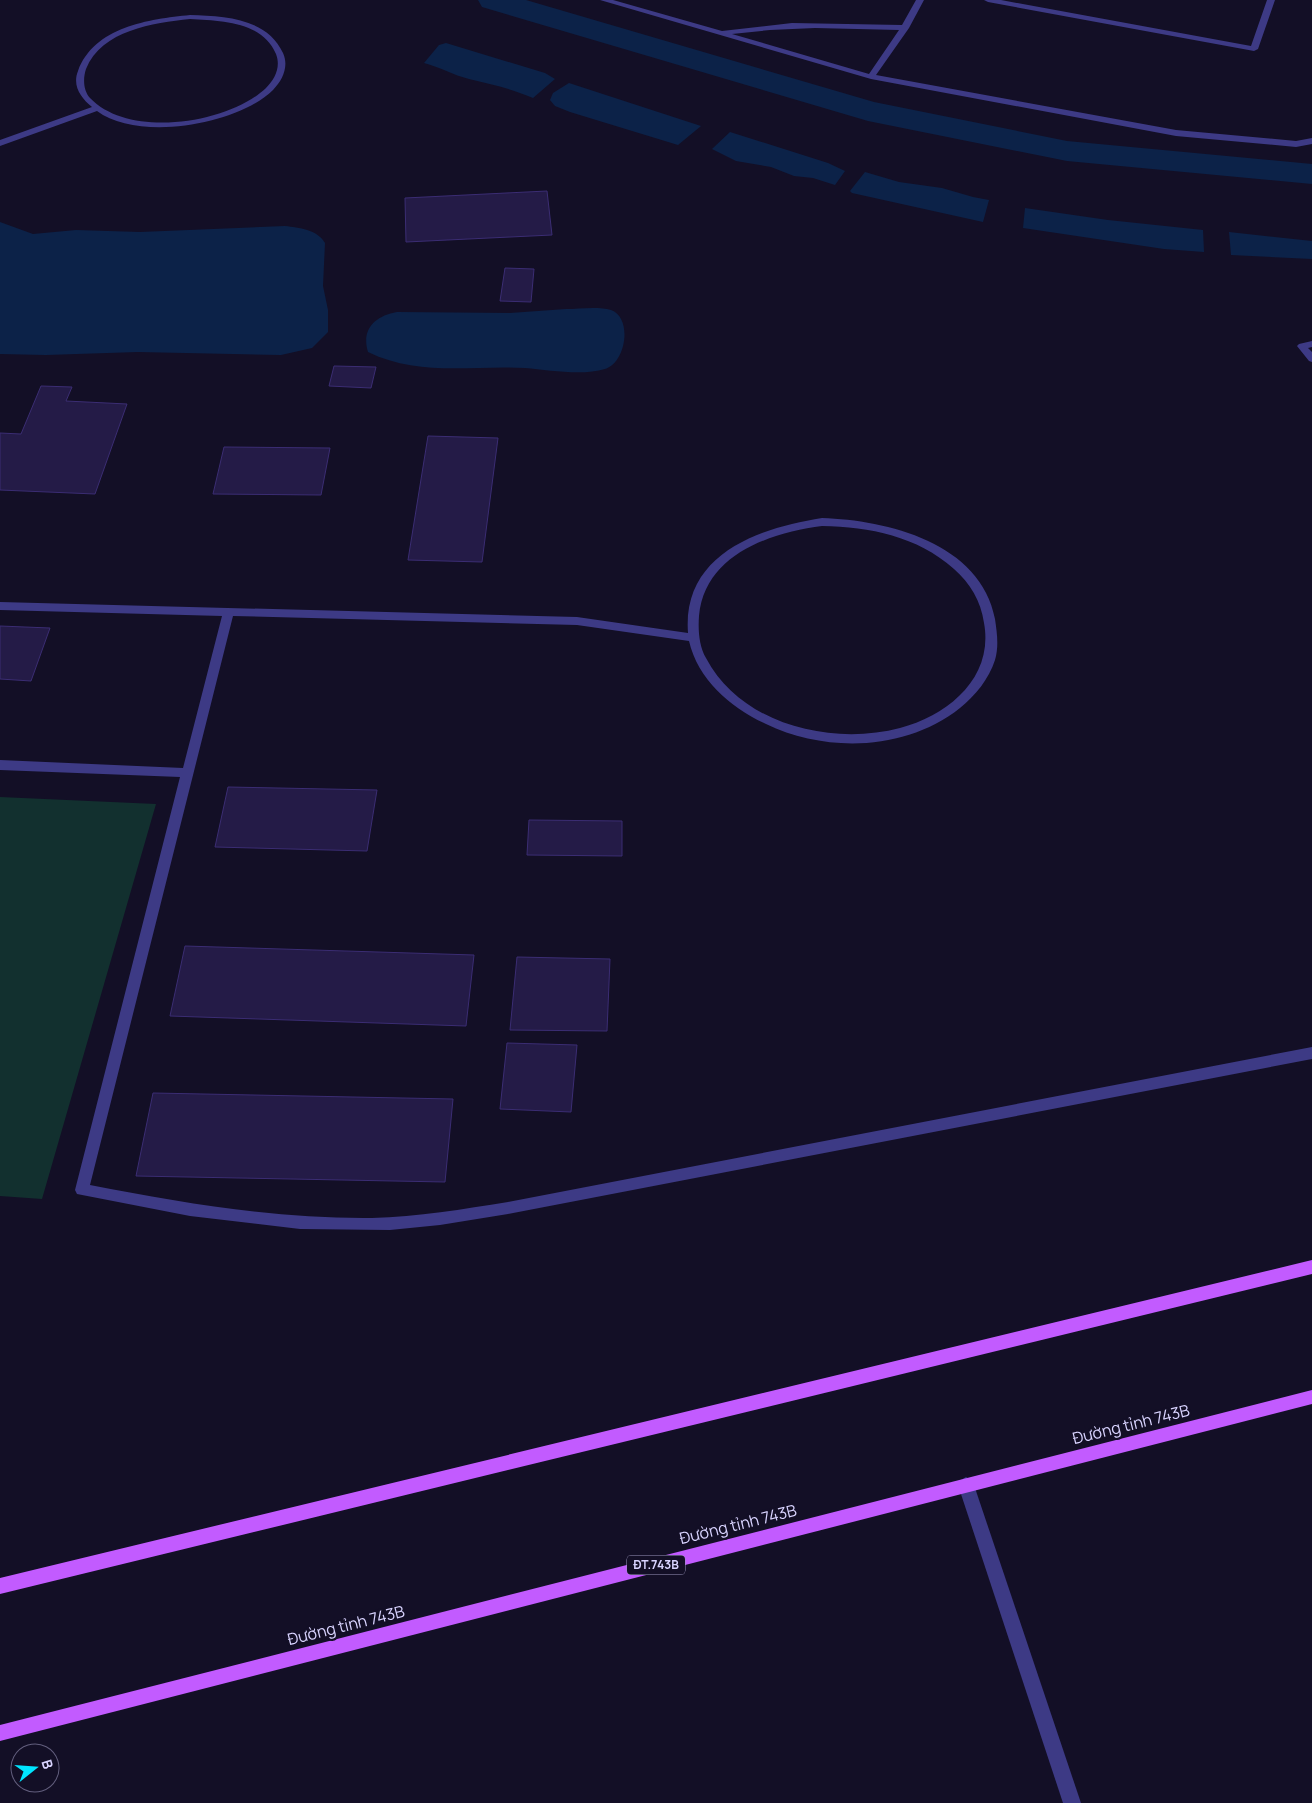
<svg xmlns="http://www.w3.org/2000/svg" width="1312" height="1803" viewBox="0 0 1312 1803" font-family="Manrope,sans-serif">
  <rect width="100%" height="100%" fill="#130f26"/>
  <polygon fill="#12302f" points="0,797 156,804 42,1199 0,1196"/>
  <g fill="#0c2248">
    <path d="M446,43L545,73L555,79L533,98C512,89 491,84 469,79C453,75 440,67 424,63L439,45Z"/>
    <polygon points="569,83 701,126 678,145 570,112 555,106 550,100 553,93"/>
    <polygon points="730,132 828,163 845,171 835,185 813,178 794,176 771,167 736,161 712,149"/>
    <polygon points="865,172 899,182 942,188 973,197 989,200 983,222 852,193 850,191"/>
    <polygon points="1025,208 1108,220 1203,230 1204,252 1164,249 1023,228"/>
    <path d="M0,222L33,234L76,230L140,232L285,226C299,228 317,229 325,243L323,286L328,310V332L312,348L281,355L138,352L46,355L0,354Z"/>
    <polygon points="1229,232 1312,241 1312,259 1231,255"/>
    <path d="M566,309C579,309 598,306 611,310C633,318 626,363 605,369C582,376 549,370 525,368C472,365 419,377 368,352C361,329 375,316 397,312L510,313Z"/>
  </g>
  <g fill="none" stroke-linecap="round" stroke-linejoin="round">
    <polygon fill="#0c2248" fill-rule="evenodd" points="478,0 526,0 874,102 1067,141 1312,164 1312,184 1067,161 868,121 482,7"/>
  </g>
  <g fill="#241b47" stroke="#3b2d73">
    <polygon points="547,191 552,235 406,242 405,198"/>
    <polygon points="505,268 534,269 531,302 500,301"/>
    <polygon points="334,366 376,367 371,388 329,386"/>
    <polygon points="41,386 72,387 66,401 127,404 95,494 0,490 0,433 21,434"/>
    <polygon points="428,436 498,438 482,562 408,560"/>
    <polygon points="224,447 330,448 321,495 213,494"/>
    <polygon points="0,626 50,628 31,681 0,679"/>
    <polygon points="228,787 377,790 367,851 215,847"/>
    <polygon points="529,820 622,821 622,856 527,855"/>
    <polygon points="185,946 474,955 466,1026 170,1016"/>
    <polygon points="517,957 610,959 607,1031 510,1030"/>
    <polygon points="507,1043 577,1045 571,1112 500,1109"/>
    <polygon points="153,1093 453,1099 445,1182 136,1176"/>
  </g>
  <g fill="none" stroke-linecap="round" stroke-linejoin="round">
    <g fill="#3d3a85" fill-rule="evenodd">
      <polygon points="984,0 1001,0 1251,46 1267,0 1275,0 1258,49 1254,51 988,2"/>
      <path d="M190,15C224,16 267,18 283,53C289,66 283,80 273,90C238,125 138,142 97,111L0,146V140L92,107C81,98 72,86 78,71C94,27 149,19 190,15ZM190,19C221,21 262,21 276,54C281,67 275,79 266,88C228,124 129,139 90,98C83,90 83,78 86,69C102,30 153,23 190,19Z"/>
      <polygon points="1312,341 1312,347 1308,348 1312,352 1312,362 1309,361 1297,346 1299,344"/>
      <path d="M822,518C887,520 981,543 995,619C997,633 999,646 995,660C989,679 975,696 960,708C906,751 826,753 766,724C731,708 698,680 689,641L577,625L233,616L90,1185C183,1203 277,1219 372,1218C418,1217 463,1209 508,1202L1312,1047V1059L508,1214L440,1225L390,1230L300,1229L190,1216L77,1194L75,1190L180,777L0,770V760L183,768L222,616L0,610V602L577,617L688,633C682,554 759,528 822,518ZM822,526C870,527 917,536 954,569C970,583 981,601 984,623C994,677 949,715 900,728C832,746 741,725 706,658C699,646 698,630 699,616C705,554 770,533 822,526Z"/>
      <polygon points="966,1477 971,1480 974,1485 1081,1803 1063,1803 958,1485 961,1480"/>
    </g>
    <path fill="#3d3a85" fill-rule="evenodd" d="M600,0H613L722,31L792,23L902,25L916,0H924L909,28L876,75L1176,130L1296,141L1312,138V144L1296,147L1176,136L871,79ZM815,28L899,30L869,74L732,34L770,30Z"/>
    <g fill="#c25bff" fill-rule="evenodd">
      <polygon points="1312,1260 1312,1274 0,1594 0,1578"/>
      <polygon points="1312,1390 1312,1404 0,1741 0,1725"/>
    </g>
  </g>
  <g text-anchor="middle" stroke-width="4.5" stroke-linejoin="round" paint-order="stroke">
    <rect fill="#130f26" stroke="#9e99be" stroke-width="1" x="627" y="1555.5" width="58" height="19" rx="4"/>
    <g font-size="12" font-weight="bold" fill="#d9d4ff">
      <text x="656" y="1569">ĐT.743B</text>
    </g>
    <g font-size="16" fill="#d9d4ff" stroke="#130f26">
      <text transform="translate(1131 1424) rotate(-14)" y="6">Đường tỉnh 743B</text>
      <text transform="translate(738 1524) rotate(-14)" y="6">Đường tỉnh 743B</text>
      <text transform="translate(346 1625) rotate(-14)" y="6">Đường tỉnh 743B</text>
    </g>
  </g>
  <g transform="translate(35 1768) rotate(73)"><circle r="24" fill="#130f26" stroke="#625e7d"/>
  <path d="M0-4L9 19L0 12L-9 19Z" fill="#00e5ff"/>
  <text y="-8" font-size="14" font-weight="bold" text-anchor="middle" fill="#d9d4ff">B</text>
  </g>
</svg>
